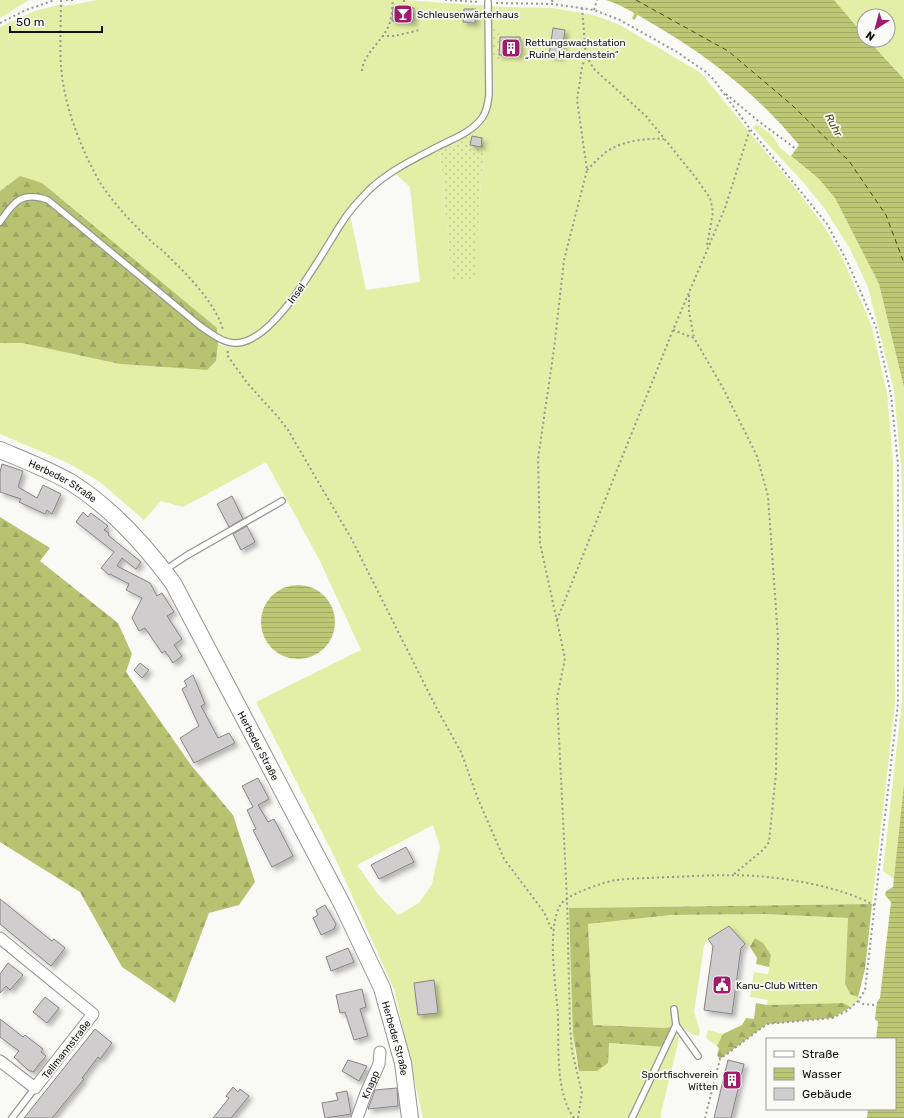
<svg xmlns="http://www.w3.org/2000/svg" width="904" height="1118" viewBox="0 0 904 1118" font-family="Rubik,sans-serif">
  <defs>
    <pattern id="forest-firs" width="22" height="20" patternUnits="userSpaceOnUse"><rect width="22" height="20" fill="#b7c370"/><path d="M5 1l3.5 6h-7zM16 11l3.5 6h-7z" fill="#9ca660"/></pattern>
    <pattern id="garden-dots" width="8" height="8" patternUnits="userSpaceOnUse"><rect width="8" height="8" fill="#e3eea6"/><path d="M2 2h.1M6 6h.1" fill="none" stroke="#c2cb8e" stroke-width="1.8" stroke-linecap="round"/></pattern>
    <pattern id="water-rules" width="6" height="5" patternUnits="userSpaceOnUse"><rect width="6" height="5" fill="#bcc875"/><path d="M0 2.5h6" fill="none" stroke="#a1ab64"/></pattern>
    <filter id="shadow"><feDropShadow dx="3.5" dy="3.5" stdDeviation="2" flood-color="#0004"/></filter>
  </defs>
  <rect width="100%" height="100%" fill="#f9f9f6"/>
  <g fill="#e3eea6" fill-rule="evenodd">
    <polygon points="0,0 29,0 0,18"/>
    <path d="M98,0H404L505,7L552,8L594,15L620,25L701,73L796,189L824,226L842,257L872,327L887,393L893,462L895,704L872,904L569,908L575,1052L579,1071H597L608,1043L665,1047L675,1025L666,1028L593,1025L588,924L671,915L763,914L848,918L845,984L850,994L860,998L851,1007L843,1003L767,1005L768,1000L750,997L754,972L768,974L771,955L756,938L750,947L745,944L728,926L708,939L704,946L694,1012L700,1031L699,1036L691,1034L685,1029L676,1034L679,1039L660,1117L663,1118H635L639,1112L634,1114L632,1118H423L394,989L336,860L256,702L361,650L319,559L266,462L183,507L161,501L144,520L100,482L68,463L0,434V343H22L120,364L207,370L216,361L218,344L233,348L234,343L218,333L217,328L20,176L0,191V27L35,11L62,4L65,6ZM485,137L479,206L452,280L440,151L458,143ZM390,169L410,187L420,282L366,290L351,219L348,214L372,181ZM433,825L440,847L432,884L419,903L398,915L376,892L357,865Z"/>
    <polygon points="834,0 904,0 904,81 898,72 868,40 888,40 888,16 864,16 864,35"/>
    <polygon points="757,124 772,135 780,148 818,178 835,198 879,284 904,387 904,784 894,879 883,871 902,700 903,535 901,465 894,390 868,287 850,249 825,209 804,183 753,128"/>
    <polygon points="708,1030 723,1034 717,1046 706,1038"/>
  </g>
  <g fill="url(#forest-firs)">
    <polygon points="20,176 42,183 217,328 218,344 216,361 207,370 120,364 22,343 0,343 0,191"/>
    <polygon points="0,517 50,548 40,561 118,623 132,654 126,672 191,765 233,815 255,882 239,905 209,913 175,1003 122,967 80,892 0,842"/>
    <polygon points="872,904 865,969 858,997 850,994 845,984 848,918 763,914 671,915 588,924 593,1025 666,1028 676,1025 665,1047 609,1043 608,1063 597,1071 579,1071 573,1033 569,908"/>
    <polygon points="755,938 763,943 771,955 769,967 756,964 757,958 750,947"/>
    <polygon points="756,1003 767,1005 843,1003 851,1007 832,1018 767,1024 720,1059 717,1055 719,1048 717,1046 723,1034 742,1025 746,1018 754,1019"/>
  </g>
  <g fill="url(#garden-dots)">
    <polygon points="493,23 499,32 499,63 495,62 492,59 492,24"/>
    <polygon points="471,134 485,136 479,206 476,278 452,281 440,150 458,143"/>
  </g>
  <g fill="url(#water-rules)">
    <path d="M606,0H834L864,35V40H868L904,79V387L879,284L835,198L818,178L791,156L799,145C760,98 715,61 663,30C644,19 627,7 606,0Z"/>
    <circle cx="298" cy="622" r="37"/>
    <polygon points="904,784 904,1118 867,1118 868,1109 895,1109 895,1039 876,1039 878,1022 875,1019 877,1002 880,998 891,902 885,895 886,891 893,887"/>
  </g>
  <g fill="none" stroke-linecap="round" stroke-linejoin="round">
    <polyline stroke="#bcc875" stroke-width="3.5" points="634,18 638,10"/>
    <polyline stroke="#464d0e" stroke-width="1" stroke-dasharray="5 4" stroke-linecap="butt" points="636,0 728,51 792,105 849,161 886,215 904,263"/>
  </g>
  <g fill="#d0cdce" stroke="#888486" filter="url(#shadow)">
    <polygon points="393,7 414,8 413,22 392,21"/>
    <polygon points="464,9 476,9 475,23 463,22"/>
    <polygon points="553,28 565,30 561,57 549,55"/>
    <polygon points="500,37 520,37 520,55 499,55"/>
    <polygon points="472,136 482,138 481,147 470,145"/>
    <polygon points="2,464 23,471 18,487 37,498 43,485 61,494 52,514 47,510 45,514 19,502 21,499 0,492 0,472"/>
    <polygon points="232,496 243,519 229,527 217,504"/>
    <polygon points="83,512 88,517 91,513 108,526 104,530 109,533 108,535 141,562 136,569 122,558 117,566 150,583 157,596 162,593 174,612 167,616 182,639 174,645 182,656 173,663 165,651 162,653 145,628 139,631 132,618 142,598 126,590 129,584 110,574 109,575 101,568 114,552 76,522"/>
    <polygon points="247,526 255,542 241,550 233,534"/>
    <polygon points="140,663 149,670 142,678 134,670"/>
    <polygon points="193,675 205,704 201,706 218,738 229,733 235,743 194,763 180,738 199,726 182,689 187,686 184,681"/>
    <polygon points="258,778 269,799 258,805 268,822 274,819 293,856 272,867 253,830 256,829 247,810 253,807 242,786"/>
    <polygon points="406,847 414,862 379,879 371,865"/>
    <polygon points="0,899 52,941 54,939 65,948 51,966 0,924"/>
    <polygon points="325,905 336,924 334,929 321,935 313,918 318,915 316,910"/>
    <polygon points="729,926 745,944 741,948 732,1014 704,1010 713,946 708,939"/>
    <polygon points="348,948 354,962 331,971 326,957"/>
    <polygon points="8,963 23,975 10,990 6,986 0,993 0,974"/>
    <polygon points="434,980 438,1013 418,1015 414,983"/>
    <polygon points="362,989 366,1007 360,1009 368,1036 354,1040 345,1012 340,1013 336,995"/>
    <polygon points="45,997 59,1008 47,1023 33,1012"/>
    <polygon points="0,1019 23,1037 25,1035 43,1049 41,1052 46,1056 33,1072 28,1070 14,1057 19,1051 0,1037"/>
    <polygon points="95,1029 112,1043 100,1059 98,1057 82,1078 84,1079 52,1118 24,1118"/>
    <polygon points="348,1060 367,1066 359,1081 342,1071"/>
    <polygon points="728,1060 744,1064 731,1118 714,1118"/>
    <polygon points="233,1087 238,1092 240,1089 249,1096 231,1118 213,1118 229,1098 226,1096"/>
    <polygon points="397,1088 398,1106 368,1109 375,1090"/>
    <polygon points="347,1091 351,1114 325,1118 322,1103 338,1100 336,1093"/>
  </g>
  <g fill="none" stroke-linecap="round" stroke-linejoin="round">
    <g stroke="#959693" stroke-width="8">
      <g id="service">
        <path d="M0,222C14,201 22,191 48,200L199,325C209,332 221,342 234,343C273,346 322,253 341,224C349,211 359,200 370,189C389,171 414,159 437,147C452,139 471,133 482,118C487,111 488,103 489,95L488,2"/>
        <polyline points="165,570 186,556 282,501"/>
        <polyline points="676,1025 698,1056"/>
        <polyline points="12,1118 35,1088"/>
        <polyline points="632,1118 676,1025 674,1009"/>
      </g>
    </g>
    <g stroke="#959693" stroke-width="13">
      <g id="minor">
        <polyline points="0,938 93,1014 35,1088 0,1061"/>
        <path id="s1" d="M357,1118L366,1093L379,1064L380,1052"/>
      </g>
    </g>
    <g stroke="#959693" stroke-width="18">
      <g id="secondary">
        <path id="s2" d="M0,450C24,460 50,470 72,483C113,509 145,545 173,583L342,904L382,988L403,1063L410,1118"/>
      </g>
    </g>
    <g stroke="#979794" stroke-width="2" stroke-dasharray="2 3" stroke-linecap="butt">
      <path d="M61,0C61,25 59,51 62,76C66,110 83,154 101,184C114,204 133,224 151,241C157,247 164,251 169,257C187,274 217,305 223,330"/>
      <polyline points="66,0 73,0"/>
      <polyline points="445,0 480,2"/>
      <polyline points="552,0 553,4"/>
      <polyline points="496,3 553,4 594,10 620,20 677,52 706,72 714,80 750,129 827,224 848,263 876,327 891,395 898,464 898,703 865,990 858,1001 847,1011 832,1018 767,1024 720,1059 705,1118"/>
      <polyline points="404,7 404,0"/>
      <polyline points="594,10 597,0"/>
      <polyline points="0,23 26,10 55,0"/>
      <polyline points="382,36 394,36 420,30"/>
      <polyline points="586,56 594,69 646,116 696,178 710,198 713,212 707,246"/>
      <path d="M362,71C363,53 385,40 390,22C392,15 392,7 393,0"/>
      <polyline points="726,94 757,120 796,149"/>
      <path d="M587,170C593,164 599,158 606,152C621,141 646,138 664,139"/>
      <polyline points="689,295 689,312 694,338"/>
      <polyline points="673,330 694,338 723,388 757,456 768,496 778,638 776,773 769,842 764,849 733,875"/>
      <polyline points="228,351 227,355 248,384 278,417 288,430 351,538 437,709 461,752 478,799 504,859 544,912 552,930"/>
      <polyline points="557,620 673,330 725,208 750,129"/>
      <polyline points="858,1001 863,1004 874,1005"/>
      <path d="M574,1118C555,1092 559,1046 558,1015C556,986 546,928 561,904C568,894 604,882 616,880C634,878 652,878 670,877C699,876 727,874 755,876C789,878 846,888 875,906"/>
      <polyline points="578,1118 582,1093 572,1051 570,1027 567,899 557,698 565,658 540,543 538,459 554,349 564,260 587,170 577,100 582,67 586,56 582,8"/>
    </g>
    <use href="#service" stroke="#fff" stroke-width="5.5"/>
    <use href="#minor" stroke="#fff" stroke-width="11"/>
    <use href="#secondary" stroke="#fff" stroke-width="16"/>
  </g>
  <defs>
    <g id="bar-square" transform="scale(1)"><rect x="-9" y="-9" width="18" height="18" rx="4" fill="#a11b6a" stroke="#f9f9f6"/><path d="M-6-5H6L.8 .8V4.5H3.5V6h-7V4.5H-.8V.8Z" fill="#fff"/></g>
    <g id="building-square" transform="scale(1)"><rect x="-9" y="-9" width="18" height="18" rx="4" fill="#a11b6a" stroke="#f9f9f6"/><path d="M-4-6H4V6H1V3H-1V6H-4ZM-2.5-4.3h1.7v1.8h-1.7ZM.8-4.3h1.7v1.8H.8ZM-2.5-1h1.7V.8h-1.7ZM.8-1h1.7V.8H.8Z" fill="#fff"/></g>
    <g id="civic-square" transform="scale(1)"><rect x="-9" y="-9" width="18" height="18" rx="4" fill="#a11b6a" stroke="#f9f9f6"/><path d="M-.6-6.5H3V-4.5H.6V-3L4-1V1h2V6H-6V1h2V-1L-.6-3ZM-1.2 2.5V6h2.4V2.5Z" fill="#fff"/></g>
  </defs>
  <g fill-rule="evenodd">
    <use href="#bar-square" x="403" y="14"/>
    <use href="#building-square" x="511" y="48"/>
    <use href="#civic-square" x="722" y="985"/>
    <use href="#building-square" x="732" y="1080"/>
  </g>
  <g text-anchor="middle" stroke-width="3.5" stroke-linejoin="round" paint-order="stroke">
    <g font-size="10" fill="#111110" stroke="#f9f9f6" text-anchor="start">
      <text x="417" y="18">Schleusenwärterhaus</text>
      <text x="525" y="46">Rettungswachstation<tspan x="525" dy="12">„Ruine Hardenstein“</tspan></text>
      <text x="736" y="989">Kanu-Club Witten</text>
      <text x="718" y="1078" text-anchor="end">Sportfischverein<tspan x="718" dy="12">Witten</tspan></text>
    </g>
    <g font-size="10" fill="#111110" stroke="#f9f9f6">
      <text transform="translate(296 293) rotate(-53)" y="4">Insel</text>
      <text dy="4" stroke="none"><textPath href="#s2" startOffset="70">Herbeder Straße</textPath></text>
      <text dy="4" stroke="none"><textPath href="#s2" startOffset="406">Herbeder Straße</textPath></text>
      <text dy="4" stroke="none"><textPath href="#s2" startOffset="730">Herbeder Straße</textPath></text>
      <text transform="translate(66 1049) rotate(-52)" y="4">Tellmannstraße</text>
      <text dy="4" stroke="none"><textPath href="#s1" startOffset="36">Knapp</textPath></text>
    </g>
    <g font-size="11" font-style="italic" fill="#464d0e" stroke="#f9f9f6">
      <text transform="translate(834 125) rotate(62)" y="4">Ruhr</text>
    </g>
  </g>
  <rect x="766" y="1038" width="130" height="72" fill="#f9f9f6" stroke="#9c9c9a"/>
  <rect x="774" y="1051" width="20" height="6" fill="#ffffff" stroke="#9c9c9a"/>
  <text x="802" y="1058" font-size="12" fill="#111110">Straße</text>
  <rect x="774" y="1068" width="20" height="12" fill="url(#water-rules)" stroke="#9c9c9a"/>
  <text x="802" y="1078" font-size="12" fill="#111110">Wasser</text>
  <rect x="774" y="1088" width="20" height="12" fill="#d0cdce" stroke="#9c9c9a"/>
  <text x="802" y="1098" font-size="12" fill="#111110">Gebäude</text>
  <g transform="translate(876 28) rotate(216)"><circle r="19" fill="#f9f9f6" stroke="#9c9c9a"/>
  <path d="M0-3L7 15L0 10L-7 15Z" fill="#a11b6a"/>
  <text y="-6" font-size="11" font-weight="bold" text-anchor="middle" fill="#111110">N</text>
  </g>
  <path d="M10 26v6h92v-6" fill="none" stroke="#111110" stroke-width="2"/>
  <text x="16" y="26" font-size="12" fill="#111110" stroke="#f9f9f6" stroke-width="3" paint-order="stroke">50 m</text>
</svg>
